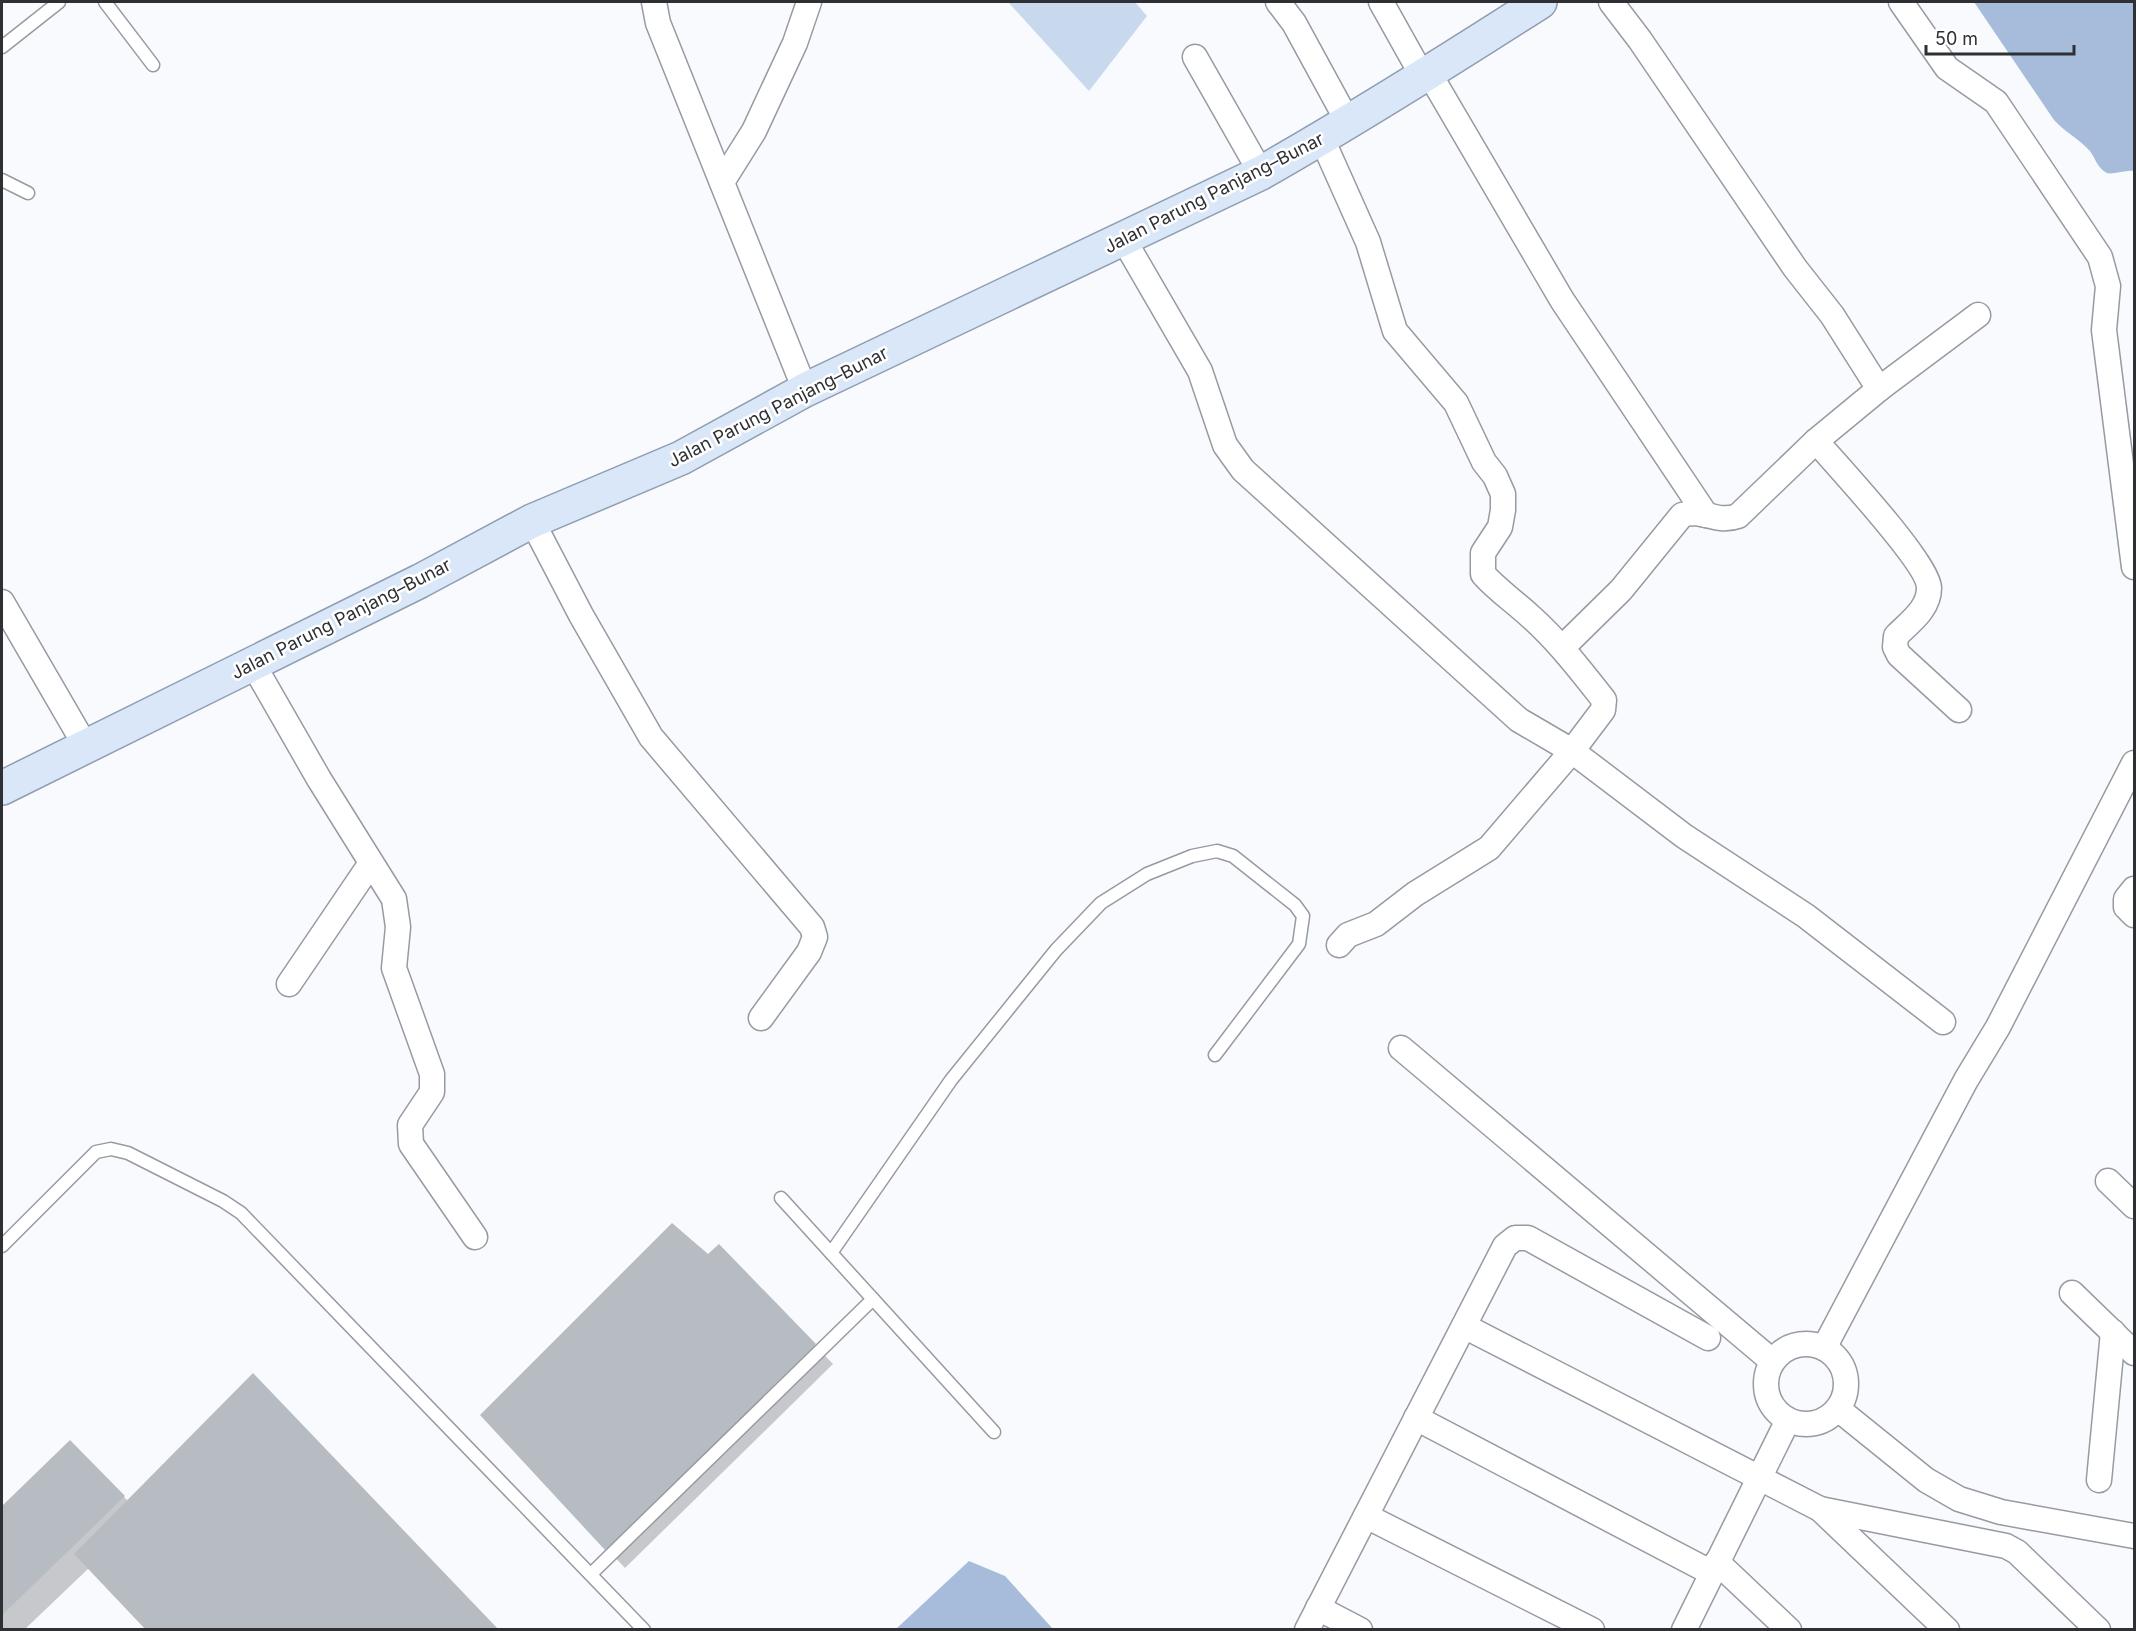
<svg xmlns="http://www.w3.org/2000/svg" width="2136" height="1631" viewBox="0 0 2136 1631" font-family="Inter,sans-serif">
  <rect width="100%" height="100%" fill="#f8fafe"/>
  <polygon fill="#c8d8ed" points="1008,2 1135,2 1147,16 1089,91"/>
  <g fill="#a6bcda">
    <path d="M1974,2H2134V171C2127,170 2111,175 2107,173C2098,169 2095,158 2090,151C2079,139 2065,132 2054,120Z"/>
    <polygon points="969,1561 1005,1576 1053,1629 896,1629"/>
  </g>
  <g fill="#0003">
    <polygon points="738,1265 833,1364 625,1568 482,1415"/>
    <polygon points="70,1442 128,1501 89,1568 24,1630 2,1630 2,1508"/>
  </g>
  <g fill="#b7bcc3">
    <polygon points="672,1223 708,1254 719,1244 816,1344 605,1550 480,1415"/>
    <polygon points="253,1373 499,1630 146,1630 74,1554"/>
    <polygon points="70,1440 125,1496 2,1615 2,1506"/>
  </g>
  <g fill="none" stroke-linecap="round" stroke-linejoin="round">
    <g stroke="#969ba2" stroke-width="15">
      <g id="service">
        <polyline points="105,2 153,65"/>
        <polyline points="2,47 59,2"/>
        <polyline points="2,180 28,193"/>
        <polyline points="781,1198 994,1432"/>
        <polyline points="2,1246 96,1152 111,1149 128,1153 223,1201 241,1213 644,1630"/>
        <polyline points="831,1253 951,1080 1056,950 1101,903 1147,874 1192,856 1217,851 1233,856 1295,905 1303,916 1299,944 1215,1055"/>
        <polyline points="591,1574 873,1299"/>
      </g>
    </g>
    <g stroke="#969ba2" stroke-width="27">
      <g id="minor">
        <polyline points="654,2 658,23 805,390"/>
        <polyline points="1278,2 1294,23 1348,122"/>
        <polyline points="1381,2 1423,77"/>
        <polyline points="1611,2 1640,40 1795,268 1832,315 1879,389 1978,315"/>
        <polyline points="1901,2 1947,68 1996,102 2100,257 2108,286 2104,330 2134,567"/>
        <polyline points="1195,57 1261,173"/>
        <polyline points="1429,73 1562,300 1706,515"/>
        <path d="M1322,139L1368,242L1395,331L1456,403L1484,462L1495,476L1503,494V510L1500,527L1483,553V574C1497,590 1515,602 1531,617C1559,642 1581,671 1604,700L1603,710L1572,751L1489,848L1415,894L1376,924L1348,935L1339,945"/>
        <polyline points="722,182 754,131 795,43 809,2"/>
        <polyline points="1124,240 1200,371 1225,445 1243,470 1519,720 1572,751 1684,836 1806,916 1943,1022"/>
        <path d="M1816,441C1836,464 1929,564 1929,588C1929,609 1910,622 1896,636L1895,647L1899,655L1959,710"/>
        <polyline points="532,521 581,615 651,737 812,927 815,937 809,952 761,1018"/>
        <polyline points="2,602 85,745"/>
        <path d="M1563,647L1621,590L1682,515C1704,508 1715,524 1738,516L1816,441L1879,389"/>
        <polyline points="253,664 319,779 394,899 398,927 394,968 432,1074 432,1092 410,1125 411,1144 475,1237"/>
        <polyline points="2134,889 2126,899 2126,907 2134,915"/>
        <polyline points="289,984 371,863"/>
        <polyline points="1401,1048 1772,1361"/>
        <polyline points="2108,1181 2134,1206"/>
        <polyline points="2072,1293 2134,1353"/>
        <polyline points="1464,1326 1820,1509 1947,1630"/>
        <circle cx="1806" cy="1384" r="40"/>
        <polyline points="1824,1348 1966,1080 1998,1027 2134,763"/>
        <polyline points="1838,1409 1926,1480 1959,1499 2001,1512 2134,1536"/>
        <polyline points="1416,1418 1712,1573"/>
        <polyline points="2099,1480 2113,1332"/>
        <polyline points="1820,1509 2006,1546 2017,1552 2098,1630"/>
        <polyline points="1366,1516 1592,1630"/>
        <polyline points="1717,1562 1789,1630"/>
        <polyline points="1318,1608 1360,1630"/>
        <polyline points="1307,1630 1505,1246 1515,1238 1528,1238 1708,1338"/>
        <polyline points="1684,1630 1788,1420"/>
      </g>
    </g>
    <g stroke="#8e9db0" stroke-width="36">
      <path id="primary" d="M2,788L420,581L532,521L681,458L805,390L1261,173C1356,119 1448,61 1540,2"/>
    </g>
    <use href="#service" stroke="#fff" stroke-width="12"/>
    <use href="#minor" stroke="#fff" stroke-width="24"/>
    <use href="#primary" stroke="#dae7f8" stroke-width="33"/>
  </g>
  <g text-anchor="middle" stroke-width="5" stroke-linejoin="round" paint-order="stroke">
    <g font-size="18" fill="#2e3033" stroke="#fff">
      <text transform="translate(1214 193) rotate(-27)" y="6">Jalan Parung Panjang–Bunar</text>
      <text transform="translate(778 407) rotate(-27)" y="6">Jalan Parung Panjang–Bunar</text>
      <text transform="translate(341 619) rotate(-27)" y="6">Jalan Parung Panjang–Bunar</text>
    </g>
  </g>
  <rect width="2136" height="1631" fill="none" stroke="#2e3033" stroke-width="6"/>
  <path d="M1926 45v9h148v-9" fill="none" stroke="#2e3033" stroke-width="3"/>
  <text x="1935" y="45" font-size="18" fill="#2e3033" stroke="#ffffff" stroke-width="4.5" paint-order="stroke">50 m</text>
</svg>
